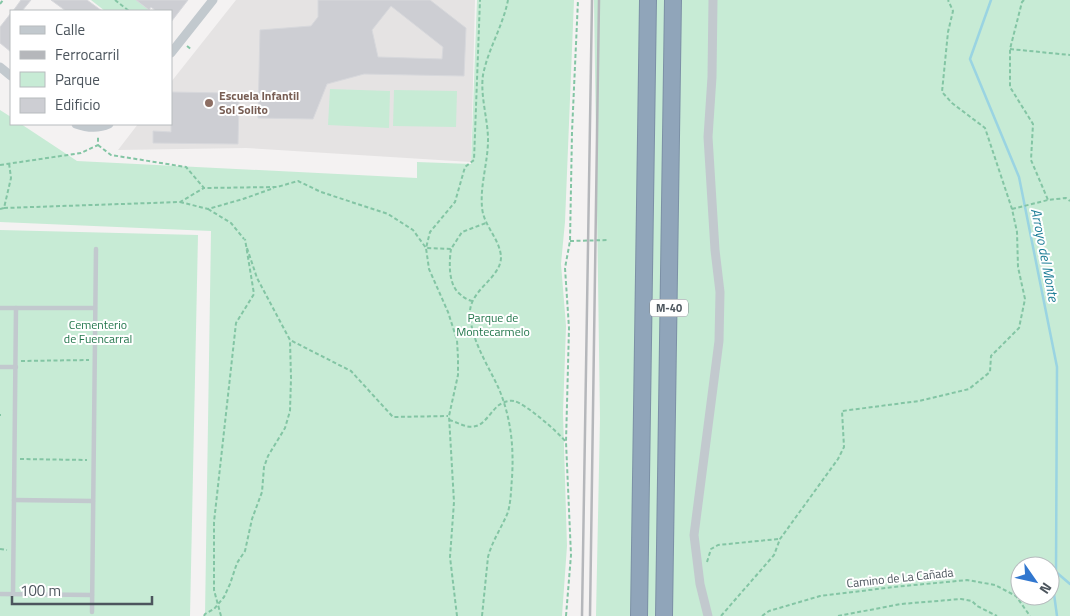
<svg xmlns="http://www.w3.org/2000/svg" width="1070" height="616" viewBox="0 0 1070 616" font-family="'Titillium Web',sans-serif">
  <rect width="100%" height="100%" fill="#f4f2f2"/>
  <polygon fill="#e5e3e3" points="236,0 475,0 471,162 246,148 118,150 138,124 171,124 171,82"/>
  <g fill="#c7ebd5" fill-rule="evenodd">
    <polygon points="91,0 136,0 150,11 105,11"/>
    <polygon points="477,0 574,0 565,222 561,264 566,326 563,413 567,546 562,616 205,616 211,231 0,222 0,110 11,117 11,124 21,124 77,161 417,178 417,162 471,164"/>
    <path d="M594,0H1070V616H596L600,418ZM1020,566H1050V596H1020Z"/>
    <polygon points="330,89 390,91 389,128 328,125"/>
    <polygon points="394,90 457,91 456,127 393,126"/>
    <polygon points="0,230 198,235 190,616 0,616"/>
  </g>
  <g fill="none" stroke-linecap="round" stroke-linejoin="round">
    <g stroke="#9ad4e2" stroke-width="2.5">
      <polyline points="991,0 970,59 1019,177 1057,367 1056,572 1054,594 1057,616"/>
      <polyline points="1056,572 1070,584"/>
    </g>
  </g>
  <g fill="#cdced3" stroke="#d7d8dc" fill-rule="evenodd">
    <polygon points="21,0 31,0 22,11 13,11"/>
    <polygon points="51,0 87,0 102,11 66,11"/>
    <polygon points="136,0 188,0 171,22 171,11 156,11 151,7 149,10"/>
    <path d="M318,0H430L466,28L464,76L364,74L327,84L313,119L258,118L260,30L311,26L318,17ZM391,6L443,47L442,59L378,57L372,30Z"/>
    <polygon points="11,13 11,52 0,43 0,27"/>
    <polygon points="171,92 223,93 223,100 239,100 238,144 153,143 153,131 171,132"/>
  </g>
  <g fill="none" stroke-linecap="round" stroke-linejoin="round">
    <g stroke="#7c90a6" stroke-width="18">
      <g id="motorway">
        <polyline points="639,616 648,0"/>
        <polyline points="664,616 673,0"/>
      </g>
    </g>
    <g stroke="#83c5a4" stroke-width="2" stroke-dasharray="4 2.5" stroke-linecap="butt">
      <polyline points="115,0 129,11"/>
      <polyline points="1024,0 1022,2 1010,49 1010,87 1033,124 1031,160 1048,200"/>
      <polyline points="0,4 3,0"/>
      <polyline points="187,46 192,50"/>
      <polyline points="1010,49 1070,55"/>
      <polyline points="98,145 111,155 186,167 204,188 277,187 298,181 321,192 388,214 413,230 426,248 451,249 462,232 486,223"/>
      <polyline points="0,165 81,153 98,145 98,137"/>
      <polyline points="180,202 208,209 243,199 274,188"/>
      <polyline points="4,208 180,202 204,188"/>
      <polyline points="0,209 4,208 11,178 9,163"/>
      <polyline points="208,209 231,223 244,239"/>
      <polyline points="1012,209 1048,200 1066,198 1070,201"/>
      <polyline points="570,241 608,240"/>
      <polyline points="247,248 257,278 290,340 351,371 393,417 448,416"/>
      <path d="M451,249C449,263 448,286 461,295C464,298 468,300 472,301"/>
      <polyline points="21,361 89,360"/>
      <polyline points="0,415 1,415"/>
      <path d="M449,420C458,422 466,429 476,426C485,424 491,411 499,405C503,402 509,400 514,401C526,404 558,432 566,442"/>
      <polyline points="20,459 87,460"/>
      <polyline points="0,549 7,550"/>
      <polyline points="707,562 711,549 718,545 778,539"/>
      <polyline points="204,616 205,614 214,609 224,597 230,584 237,563 245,551 252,519 262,492 264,467 268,456 285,428 290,411 291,378 290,340"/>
      <polyline points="221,616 214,590 214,522 236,323 254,294 245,239"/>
      <polyline points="457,616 450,557 454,502 449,416 458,375 458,358 457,340 448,312 429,269 426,248 430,232 455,202 465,167 474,160 480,0"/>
      <path d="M482,616L488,557C492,541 502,527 508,512C511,501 511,489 512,478C514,447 511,418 499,389C488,365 472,342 470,315C468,290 501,279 501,257C500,239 483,225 482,207C480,185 488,162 488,140C488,119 480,96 483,75C488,49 503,26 508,0"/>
      <polyline points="566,616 571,555 566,442 569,328 565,268 570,241 572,132 578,0"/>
      <polyline points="721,616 774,555 780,539 838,459 844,447 842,411 919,401 969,389 990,372 991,356 1019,328 1025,299 1018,267 1017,232 1012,209 985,128 952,103 942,92 948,32 953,11 948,0"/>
      <polyline points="762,616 769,611 820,596 894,587 967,580 995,585 1016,596 1030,616"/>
      <polyline points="838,616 901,604 961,599 972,601 977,606 997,616"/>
    </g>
    <g stroke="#c2c9ce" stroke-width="4.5">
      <polyline points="0,308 95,308"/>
      <polyline points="0,367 16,367"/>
      <polyline points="14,500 93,501"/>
      <polyline points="0,594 92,595"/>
      <polyline points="13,594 16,308"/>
      <polyline points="92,612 96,249"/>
    </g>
    <g stroke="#c2c9ce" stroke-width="9">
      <polyline points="171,53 213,0"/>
      <polyline points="0,67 11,76"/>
      <path d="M76,124C87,128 98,129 109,124"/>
      <polyline points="708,616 700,584 694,535 719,341 720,292 715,250 708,137 712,77 713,0"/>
    </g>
    <use href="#motorway" stroke="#90a5ba" stroke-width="16"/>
    <g stroke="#b5b7bb" stroke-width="2.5">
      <polyline points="582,616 592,0"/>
      <polyline points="590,616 599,0"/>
    </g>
  </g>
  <circle fill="#8d6e63" stroke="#fff" stroke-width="2" cx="209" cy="103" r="5"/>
  <g text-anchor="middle" stroke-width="4" stroke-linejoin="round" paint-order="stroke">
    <rect fill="#fff" stroke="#82888e" stroke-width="1" x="650" y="299.5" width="38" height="17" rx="4"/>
    <g font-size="11" font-weight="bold" fill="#4c555d">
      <text x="669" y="312">M-40</text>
    </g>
    <g font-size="12" font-weight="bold" fill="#785e54" stroke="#fff" text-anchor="start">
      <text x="219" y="100">Escuela Infantil<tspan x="219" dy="14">Sol Solito</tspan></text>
    </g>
    <g font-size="12" fill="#24774d" stroke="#fff">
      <text x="493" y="322">Parque de<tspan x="493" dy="14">Montecarmelo</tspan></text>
      <text x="98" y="329">Cementerio<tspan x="98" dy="14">de Fuencarral</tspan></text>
    </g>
    <g font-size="12" fill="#4c555d" stroke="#fff">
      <text transform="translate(900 578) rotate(-6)" y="4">Camino de La Cañada</text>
    </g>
    <g font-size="14" font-style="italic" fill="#1e7e96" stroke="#fff">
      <text transform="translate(1045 255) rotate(79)" y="5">Arroyo del Monte</text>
    </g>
  </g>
  <rect x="10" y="10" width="162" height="115" fill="#ffffff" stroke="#b7bbbe"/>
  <rect x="20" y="26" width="25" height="8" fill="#c2c9ce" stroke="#b7bbbe"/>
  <text x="55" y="35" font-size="15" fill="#4c555d">Calle</text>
  <rect x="20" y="51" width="25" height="8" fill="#b5b7bb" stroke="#b7bbbe"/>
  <text x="55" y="60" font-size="15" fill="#4c555d">Ferrocarril</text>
  <rect x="20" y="72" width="25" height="15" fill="#c7ebd5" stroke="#b7bbbe"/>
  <text x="55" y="85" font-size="15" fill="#4c555d">Parque</text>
  <rect x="20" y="98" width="25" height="15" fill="#cdced3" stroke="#b7bbbe"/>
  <text x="55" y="110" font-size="15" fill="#4c555d">Edificio</text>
  <g transform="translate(1035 581) rotate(124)"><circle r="24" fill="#ffffff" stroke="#b7bbbe"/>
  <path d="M0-4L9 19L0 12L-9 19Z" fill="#3177cf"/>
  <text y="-8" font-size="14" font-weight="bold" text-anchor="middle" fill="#4c555d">N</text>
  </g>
  <path d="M12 596v8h140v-8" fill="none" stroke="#4c555d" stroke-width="2.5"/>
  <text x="20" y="596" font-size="15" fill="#4c555d" stroke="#ffffff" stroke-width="4" paint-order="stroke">100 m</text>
</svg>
